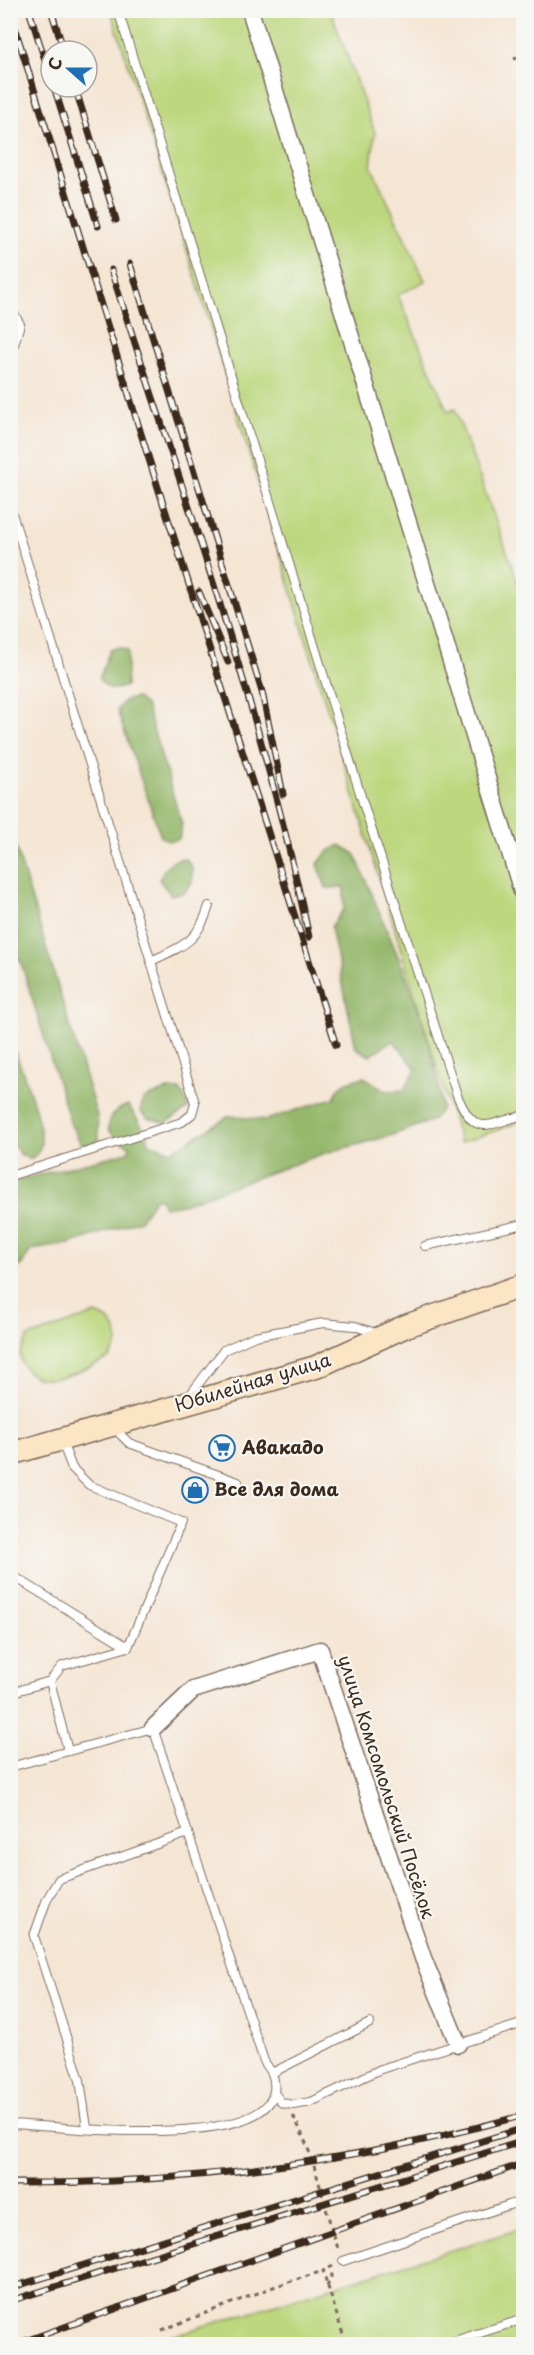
<svg xmlns="http://www.w3.org/2000/svg" width="534" height="2355" font-family="'Playpen Sans',sans-serif">
	<rect width="100%" height="100%" fill="#f6f6f2"/>
	<filter id="ink" filterUnits="userSpaceOnUse"><feTurbulence type="fractalNoise" baseFrequency=".0167" numOctaves="2"/><feDisplacementMap in="SourceGraphic" scale="12" xChannelSelector="R" yChannelSelector="G"/><feConvolveMatrix kernelMatrix="1 2 1 2 8 2 1 2 1" color-interpolation-filters="sRGB"/></filter>
	<filter id="wash" filterUnits="userSpaceOnUse"><feTurbulence type="fractalNoise" baseFrequency=".008" numOctaves="4" result="noise"/><feDisplacementMap in="SourceGraphic" scale="24" xChannelSelector="R" yChannelSelector="G"/><feGaussianBlur stdDeviation="1.35" result="paint"/><feColorMatrix in="noise" values="0 0 0 0 0 0 0 0 0 0 0 0 0 0 0 0 0 1.4 0 .05"/><feComposite in="paint" operator="in"/></filter>
	<g filter="url(#wash)">
		<rect width="100%" height="100%" fill="#f5e5d3"/>
		<g fill="#bcd77d" stroke="#7c804e" stroke-width="1.5">
			<path d="M 111,11 L 331,11 L 375,133 L 371,166 L 425,281 L 398,295 L 448,412 L 455,409 L 523,596 L 523,1121 L 460,1143 L 196,279 Z"/>
			<path d="M 95,1314 C 117,1320 124,1339 110,1357 C 85,1371 25,1399 20,1354 L 28,1337 Z"/>
			<path d="M 523,2228 L 523,2344 L 146,2344 Z"/>
		</g>
		<g fill="#95b86c" stroke="#687145" stroke-width="1.5">
			<path d="M 119,647 L 128,651 L 126,686 C 113,691 108,690 99,679 L 110,650 Z"/>
			<path d="M 137,698 L 146,706 L 182,824 L 179,839 L 169,841 L 161,837 L 117,710 L 125,700 Z"/>
			<path d="M 11,831 L 97,1116 L 99,1139 L 92,1145 L 81,1144 L 71,1125 L 20,959 L 11,962 Z"/>
			<path d="M 340,845 L 355,854 C 388,936 432,1020 442,1108 L 433,1120 L 390,1136 L 325,1153 L 183,1204 L 164,1207 L 160,1198 L 155,1198 L 140,1220 L 69,1244 L 31,1250 L 21,1266 L 11,1270 L 10,1182 L 128,1152 L 130,1146 L 117,1139 L 108,1129 C 110,1115 115,1110 128,1105 L 147,1134 L 148,1143 L 172,1151 L 229,1116 L 266,1120 L 334,1098 C 340,1082 349,1081 364,1077 L 386,1091 L 404,1090 L 416,1069 L 393,1040 L 370,1056 L 356,1048 L 331,927 L 344,909 L 344,887 L 326,888 L 318,864 L 327,852 Z"/>
			<path d="M 185,858 L 192,867 L 192,882 L 184,893 L 171,895 L 159,880 C 165,866 170,860 185,858 Z"/>
			<path d="M 10,1038 C 19,1063 43,1120 41,1144 C 40,1152 36,1155 30,1159 L 21,1155 L 11,1142 Z"/>
			<path d="M 167,1090 L 180,1090 L 189,1108 L 166,1123 L 147,1118 L 140,1111 L 144,1099 Z"/>
		</g>
	</g>
	<g filter="url(#ink)">
		<g fill="none" stroke-linecap="round" stroke-linejoin="round">
			<g stroke="#7c6b5d" stroke-width="10">
				<g id="lane">
					<path d="M 118,10 L 364,806 L 457,1095 C 475,1138 485,1125 524,1115"/>
					<path d="M 10,307 L 20,324 L 10,359"/>
					<path d="M 10,507 L 195,1103 L 192,1114 L 182,1122 L 10,1176"/>
					<path d="M 151,961 C 183,946 198,942 209,906"/>
					<path d="M 425,1246 L 524,1224"/>
					<path d="M 187,1399 L 224,1350 L 255,1336 L 323,1323 L 355,1326 L 378,1334"/>
					<path d="M 113,1427 L 129,1443 L 238,1482"/>
					<path d="M 62,1442 L 72,1468 L 89,1485 L 181,1523 L 128,1647"/>
					<path d="M 10,1574 L 128,1647"/>
					<path d="M 10,1693 L 50,1681"/>
					<path d="M 68,1751 L 50,1681 L 62,1666 L 128,1647"/>
					<path d="M 10,1767 L 153,1728 L 264,2061 L 272,2073 L 370,2023"/>
					<path d="M 275,2094 L 282,2103 L 294,2105 L 311,2102 L 381,2069 L 524,2023"/>
					<path d="M 10,2124 C 52,2125 302,2158 272,2073"/>
					<path d="M 87,2128 L 80,2080 L 34,1936 L 47,1899 L 59,1879 L 188,1833"/>
					<path d="M 343,2261 L 524,2200"/>
					<path d="M 445,2344 L 524,2319"/>
				</g>
			</g>
			<g stroke="#7c6b5d" stroke-width="19">
				<g id="street">
					<path d="M 250,10 L 524,898"/>
					<path d="M 153,1728 L 193,1690 L 320,1650 L 423,1958 L 458,2044"/>
				</g>
			</g>
			<g stroke="#7c6b5d" stroke-width="25">
				<path id="secondary" d="M 10,1454 L 316,1367 L 406,1326 L 524,1285"/>
			</g>
			<g stroke="#7c6b5d" stroke-width="3" stroke-dasharray="4.5 4.5" stroke-linecap="butt">
				<path d="M 514,59 L 524,55"/>
				<path d="M 293,2116 C 317,2158 323,2207 339,2251"/>
				<path d="M 333,2266 L 323,2271 L 346,2344"/>
				<path d="M 327,2286 L 334,2270"/>
				<path d="M 162,2330 L 276,2286 L 323,2271"/>
			</g>
			<use href="#lane" stroke="#fff" stroke-width="8"/>
			<use href="#street" stroke="#fff" stroke-width="16"/>
			<use href="#secondary" stroke="#fce5c4" stroke-width="22"/>
			<g stroke="#3b2a1e" stroke-width="7">
				<g id="rail">
					<path d="M 29,10 L 51,79"/>
					<path d="M 51,10 L 64,51"/>
					<path d="M 10,12 L 147,453 L 336,1045"/>
					<path d="M 54,87 L 98,226"/>
					<path d="M 75,87 L 116,220"/>
					<path d="M 130,264 L 262,692 L 283,794"/>
					<path d="M 111,270 C 182,489 262,711 309,937"/>
					<path d="M 199,592 L 228,662"/>
					<path d="M 10,2183 C 184,2184 357,2162 524,2115"/>
					<path d="M 10,2288 L 524,2128"/>
					<path d="M 10,2301 L 524,2141"/>
					<path d="M 17,2344 L 524,2163"/>
				</g>
			</g>
			<use href="#rail" stroke="#f6f6f2" stroke-width="4.5" stroke-dasharray="14" stroke-linecap="butt"/>
		</g>
	</g>
	<defs>
		<g id="supermarket-ring" transform="scale(1.35)"><circle r="9.5" fill="#f6f6f2" stroke="#1f6fb2" stroke-width="1.5"/><path d="M-6-5.5h2.5l.6 2H6L4.5 2H-2.5L-4.4-4H-6ZM-1.5 3.2a1.3 1.3 0 1 0 .1 0ZM3 3.2a1.3 1.3 0 1 0 .1 0Z" fill="#1f6fb2"/></g>
		<g id="shop-ring" transform="scale(1.35)"><circle r="9.5" fill="#f6f6f2" stroke="#1f6fb2" stroke-width="1.5"/><path d="M-5-2.5h2.3a2.7 3.5 0 0 1 5.4 0H5L5.5 6h-11ZM-1.5-2.5h3a1.5 2.3 0 0 0-3 0Z" fill="#1f6fb2"/></g>
	</defs>
	<g fill-rule="evenodd">
		<use href="#supermarket-ring" x="222" y="1448"/>
		<use href="#shop-ring" x="195" y="1490"/>
	</g>
	<g text-anchor="middle" stroke-width="4.5" stroke-linejoin="round" paint-order="stroke">
		<g font-size="18" fill="#3b2a1e" stroke="#f6f6f2">
			<text transform="translate(253 1383) rotate(-17)" y="6">Юбилейная улица</text>
			<text transform="translate(386 1787) rotate(72)" y="6">улица Комсомольский Посёлок</text>
		</g>
		<g font-size="18" font-weight="bold" fill="#3b2a1e" stroke="#f6f6f2" text-anchor="start">
			<text x="242" y="1454">Авакадо</text>
			<text x="214" y="1496">Все для дома</text>
		</g>
	</g>
	<rect width="534" height="2355" fill="none" stroke="#f6f6f2" stroke-width="36"/>
	<g transform="translate(69 69) rotate(291)"><circle r="28" fill="#f6f6f2" stroke="#aba49d" stroke-width="1.5"/>
	<path d="M0-4.5L10 22L0 15L-10 22Z" fill="#1f6fb2"/>
	<text y="-9" font-size="16" font-weight="bold" text-anchor="middle" fill="#3b2a1e">С</text>
	</g>
</svg>
